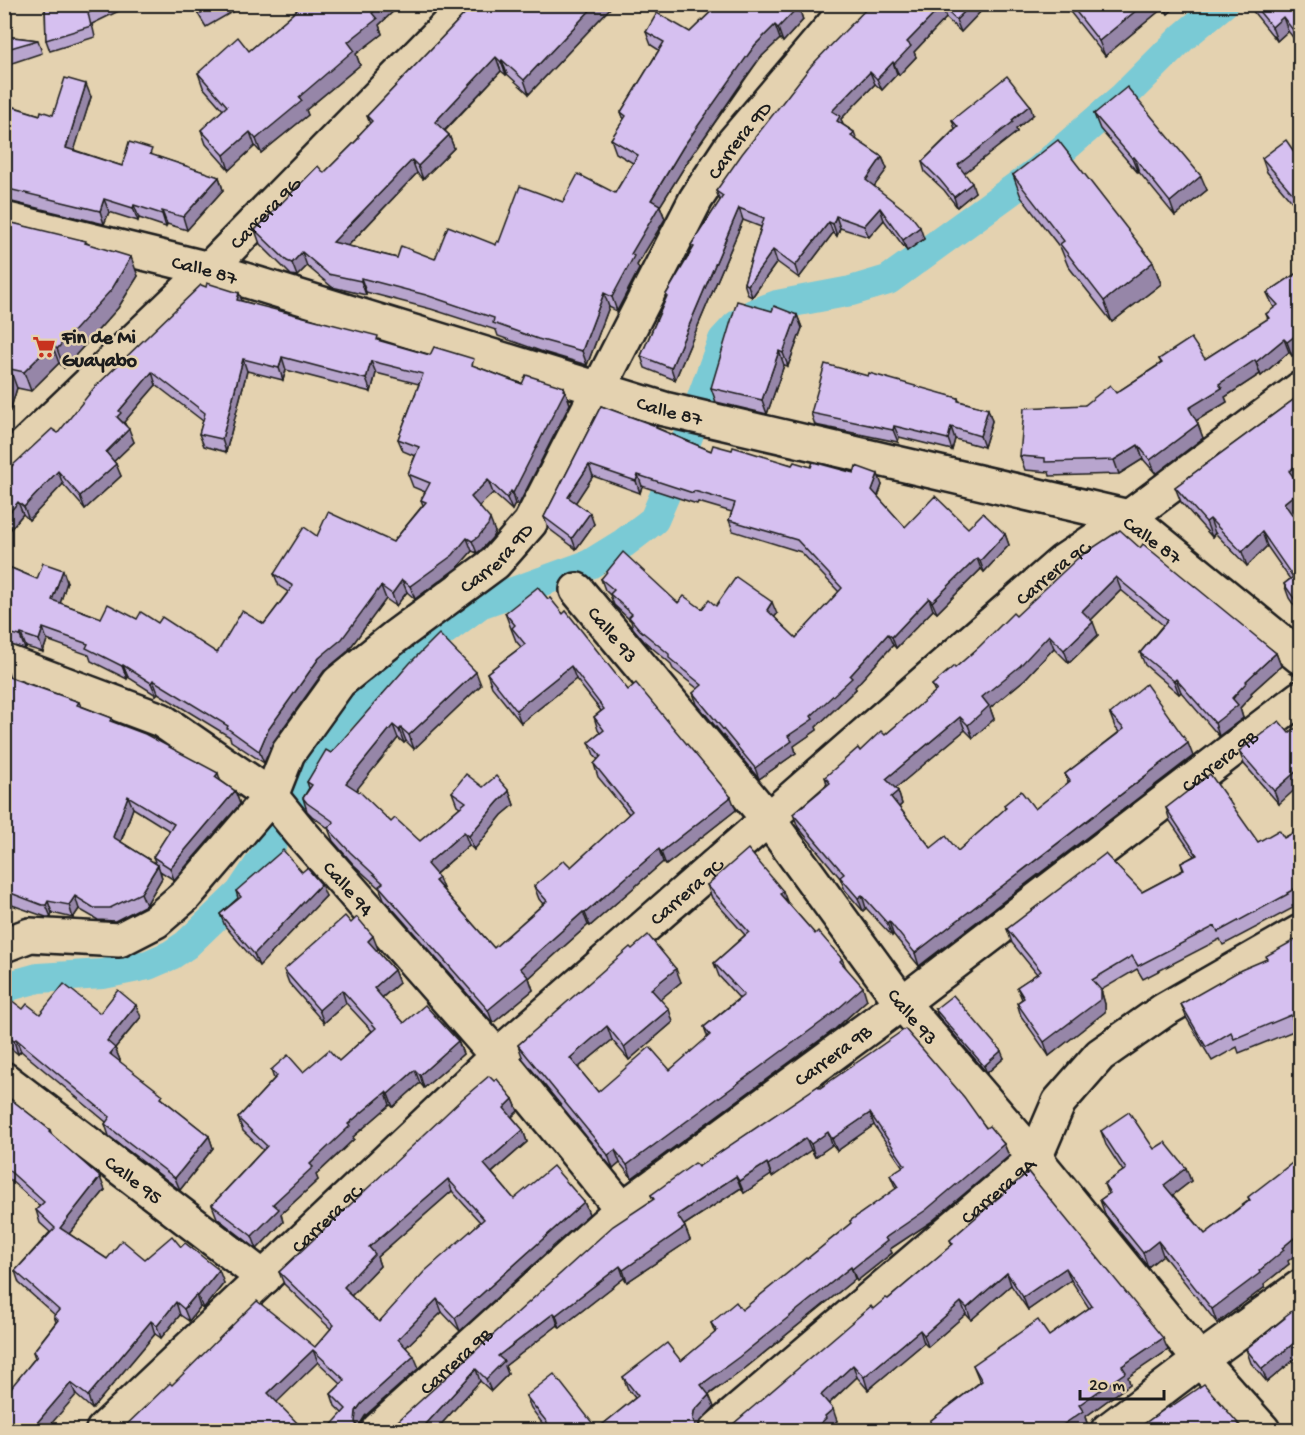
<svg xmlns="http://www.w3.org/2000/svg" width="1305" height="1435" font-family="'Gochi Hand',sans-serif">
	<rect width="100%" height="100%" fill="#e4d2b0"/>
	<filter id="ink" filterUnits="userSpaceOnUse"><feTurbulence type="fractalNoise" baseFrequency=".0167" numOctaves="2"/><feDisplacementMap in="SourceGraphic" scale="12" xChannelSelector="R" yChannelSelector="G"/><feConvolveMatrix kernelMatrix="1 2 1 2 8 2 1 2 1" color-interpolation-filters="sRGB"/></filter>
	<g filter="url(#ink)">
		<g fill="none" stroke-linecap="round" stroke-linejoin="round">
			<path stroke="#7acad5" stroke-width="30" d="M 4,990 L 9,986 L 38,978 L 103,974 L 148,965 L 171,955 L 186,945 L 240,893 L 270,848 L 319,748 L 339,719 L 391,670 L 480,604 L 590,564 L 624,543 L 654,520 L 676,469 L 723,340 L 736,326 L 753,314 L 777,305 L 851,291 L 888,280 L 1038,171 L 1123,97 L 1183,37 L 1223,4"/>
			<g stroke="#1c1c1c" stroke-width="38">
				<g id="minor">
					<path id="s1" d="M 4,219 L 209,269 L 664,409 L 1129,517 L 1300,657"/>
					<path id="s2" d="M 4,465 L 209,269 L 468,4"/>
					<path id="s3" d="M 577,590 L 768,819 L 902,1003 L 1035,1158 L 1200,1360 L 1263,1430"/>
					<path id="s4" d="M 4,661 L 161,720 L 271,796 L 301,833 L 497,1056 L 622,1209"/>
					<path id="s5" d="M 4,945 L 30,935 L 119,940 L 156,921 L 186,895 L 271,796 L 288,753 L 339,682 L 395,637 L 495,563 L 530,523 L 696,199 L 733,143 L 851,4"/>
					<path id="s6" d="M 4,1079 L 264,1278"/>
					<path id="s7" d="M 103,1430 L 497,1056 L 1062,562 L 1129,517 L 1300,389"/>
					<path id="s8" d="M 378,1430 L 622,1209 L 902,1003 L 1300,698"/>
					<path id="s9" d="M 716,1430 L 1035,1158 L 1059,1102 L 1100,1055 L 1164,1010 L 1300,932"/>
					<path d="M 1108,1430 L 1200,1360 L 1300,1287"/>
				</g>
			</g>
			<use href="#minor" stroke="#e4d2b0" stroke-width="33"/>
		</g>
		<g fill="#b8a5ce" stroke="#1c1c1c" stroke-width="1.5" fill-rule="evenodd">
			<path d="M 45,4 L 133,4 L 92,24 L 95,37 L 50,51 L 46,40 Z"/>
			<path d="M 192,4 L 246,4 L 206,27 Z"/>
			<path d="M 304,4 L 401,4 L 379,25 L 382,34 L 356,54 L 360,65 L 306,110 L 308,115 L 261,153 L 255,146 L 229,170 L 206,144 L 201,130 L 223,110 L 203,87 L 198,73 L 249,51 Z"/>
			<path d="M 474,4 L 614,4 L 529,94 L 507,74 L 506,75 L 501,71 L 445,131 L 449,135 L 454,148 L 423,179 L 417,173 L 348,246 L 397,258 L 435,259 L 496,245 L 563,202 L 615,193 L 633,163 L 616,153 L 611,139 L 624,120 L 621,112 L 659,50 L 651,45 L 646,32 L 690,32 L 719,4 L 802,4 L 799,8 L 803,20 L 783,42 L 780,39 L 760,58 L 688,161 L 660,206 L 665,219 L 637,265 L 639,269 L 617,311 L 609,307 L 587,365 L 543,352 L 498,336 L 496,330 L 431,309 L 366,292 L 366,295 L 332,287 L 307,266 L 297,276 L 291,275 L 260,244 L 255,230 L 324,173 L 358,139 L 358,136 L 370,124 L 367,116 Z"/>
			<path d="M 631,4 L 645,4 L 639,11 Z"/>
			<path d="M 871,4 L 984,8 L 961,32 L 946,18 L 914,52 L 916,57 L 899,75 L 897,74 L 882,90 L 875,84 L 841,119 L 843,125 L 854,132 L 857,140 L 882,157 L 887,169 L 874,186 L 924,239 L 907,251 L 884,220 L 869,237 L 840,228 L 837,236 L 833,233 L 799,278 L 777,262 L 752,297 L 748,295 L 744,283 L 761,227 L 743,220 L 675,380 L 645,368 L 641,356 L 666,298 L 665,296 L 692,249 L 691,245 L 720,201 L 716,191 Z"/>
			<path d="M 1066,4 L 1179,4 L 1168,14 L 1163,8 L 1105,56 L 1067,8 Z"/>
			<path d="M 1247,4 L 1300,4 L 1300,46 L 1288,31 L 1277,41 Z"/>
			<path d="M 4,36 L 38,40 L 42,53 L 6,65 L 9,73 L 5,104 L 40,115 L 53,115 L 91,97 L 74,150 L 122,166 L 155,156 L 219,177 L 223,190 L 187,230 L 167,224 L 166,227 L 139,218 L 138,221 L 109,212 L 104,224 L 8,201 L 4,201 Z"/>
			<path d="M 1094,114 L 1207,190 L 1175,216 L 1139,172 L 1138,173 L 1100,129 Z"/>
			<path d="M 1033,115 L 1016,129 L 1017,132 L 964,173 L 975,192 L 957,207 L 944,190 L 925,172 L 922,162 L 955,129 L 952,120 Z"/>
			<path d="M 1300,153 L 1300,211 L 1267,172 L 1262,158 L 1297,156 Z"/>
			<path d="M 1013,175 L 1153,262 L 1161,284 L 1112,322 L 1068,266 L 1061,249 L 1021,197 Z"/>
			<path d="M 4,221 L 87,243 L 138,276 L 118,308 L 64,368 L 59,363 L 31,391 L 17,388 L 10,411 L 4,416 Z"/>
			<path d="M 1300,271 L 1300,349 L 1292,356 L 1289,352 L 1261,376 L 1260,374 L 1225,397 L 1227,402 L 1196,421 L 1203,438 L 1156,474 L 1143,459 L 1119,474 L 1050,476 L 1049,472 L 1025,470 L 1020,456 L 1085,405 L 1116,393 L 1161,363 L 1159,359 L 1205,359 L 1268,319 L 1266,314 L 1274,308 L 1267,293 Z"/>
			<path d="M 239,293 L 242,301 L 379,341 L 477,367 L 522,384 L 564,387 L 570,404 L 518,506 L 515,504 L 512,510 L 493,493 L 479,506 L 495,532 L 492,538 L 482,549 L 477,553 L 472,551 L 458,567 L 415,599 L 407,592 L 396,606 L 386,599 L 347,652 L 324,671 L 273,742 L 264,763 L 231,741 L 230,737 L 158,693 L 156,695 L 128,677 L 127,679 L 91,661 L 89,655 L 47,640 L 43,652 L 26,647 L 25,649 L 4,643 L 4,565 L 37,579 L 67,582 L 60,603 L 101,618 L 137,619 L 158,623 L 217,653 L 264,624 L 288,592 L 279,586 L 274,574 L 317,536 L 393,542 L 423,505 L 421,500 L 425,492 L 413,487 L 408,474 L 415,456 L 403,451 L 398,439 L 419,384 L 376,373 L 371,392 L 286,370 L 283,380 L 247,371 L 226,452 L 204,446 L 199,434 L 203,421 L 156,385 L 124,422 L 134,442 L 114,461 L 121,476 L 85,509 L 63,484 L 29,520 L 23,514 L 4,537 L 12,466 L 58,433 Z"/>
			<path d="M 772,311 L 797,315 L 802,328 L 788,366 L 784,365 L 767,414 L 716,402 L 711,388 Z"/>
			<path d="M 868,376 L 958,398 L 959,401 L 988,409 L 992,421 L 984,447 L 955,439 L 952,450 L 899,437 L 898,442 L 815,425 L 811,413 Z"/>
			<path d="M 1300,395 L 1300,481 L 1298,483 L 1300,486 L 1300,508 L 1292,514 L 1300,526 L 1300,614 L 1289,598 L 1284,584 L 1290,579 L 1267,546 L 1247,566 L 1215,533 L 1212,537 L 1181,502 L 1175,487 Z"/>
			<path d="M 601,406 L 656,426 L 657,428 L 711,451 L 732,450 L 792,465 L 811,467 L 882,485 L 878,497 L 905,527 L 968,528 L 1005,534 L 1009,545 L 984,572 L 981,569 L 937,613 L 933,610 L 896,648 L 893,645 L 855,687 L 856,689 L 816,727 L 817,730 L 794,746 L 796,753 L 759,779 L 697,704 L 693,693 L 698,689 L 673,669 L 670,663 L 644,641 L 633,628 L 631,621 L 614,605 L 610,595 L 605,590 L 601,579 L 702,609 L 716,606 L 777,614 L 774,617 L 796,638 L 839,592 L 801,552 L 733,531 L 729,520 L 732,512 L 698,502 L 697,504 L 642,486 L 640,493 L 593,476 L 575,503 L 594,524 L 576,549 L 548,528 L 544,517 Z"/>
			<path d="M 1140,548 L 1276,653 L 1281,666 L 1251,693 L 1252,695 L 1240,708 L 1243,718 L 1219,736 L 1181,692 L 1179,694 L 1145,665 L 1140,653 L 1163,625 L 1121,590 L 1091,620 L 1098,635 L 1069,663 L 1054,648 L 1025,679 L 990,708 L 994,719 L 973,738 L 965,730 L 895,788 L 898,791 L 902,804 L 899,807 L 931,848 L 958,851 L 1005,809 L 1004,805 L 1035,809 L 1068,783 L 1065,774 L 1119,732 L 1115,727 L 1110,714 L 1193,756 L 919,966 L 893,934 L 892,936 L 866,908 L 863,911 L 845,890 L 840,878 L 798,827 L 793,814 L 827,784 L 825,777 L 885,735 L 935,692 L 932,685 L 955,668 L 1016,616 Z"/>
			<path d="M 548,599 L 563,614 L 628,690 L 736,810 L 666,865 L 663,862 L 590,926 L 588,925 L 529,978 L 533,990 L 493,1023 L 384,899 L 380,889 L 354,865 L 333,841 L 328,828 L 312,816 L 307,811 L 303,798 L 309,788 L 307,782 L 331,753 L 481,685 L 414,749 L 406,741 L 404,743 L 398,738 L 356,790 L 391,822 L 420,841 L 460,807 L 457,805 L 452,792 L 483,787 L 509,791 L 514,805 L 502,815 L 474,850 L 469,845 L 436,874 L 444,891 L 494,948 L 543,904 L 539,899 L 534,886 L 571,867 L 629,814 L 598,777 L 594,764 L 598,760 L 594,755 L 589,742 L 600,733 L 598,730 L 594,717 L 601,711 L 576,679 L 521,723 L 492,687 L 487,673 L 521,647 L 516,641 L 505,613 Z"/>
			<path d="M 4,670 L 8,672 L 10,677 L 79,702 L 81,706 L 112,718 L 113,722 L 221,781 L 235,791 L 240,804 L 174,880 L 160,871 L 162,878 L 146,905 L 115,921 L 98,920 L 79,909 L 73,918 L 52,913 L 51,917 L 46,917 L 12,905 L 7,918 L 4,917 ZM 133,808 L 170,831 L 153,857 L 156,864 L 121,842 Z"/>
			<path d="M 1289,733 L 1279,804 L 1244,764 L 1239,751 Z"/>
			<path d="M 1166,808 L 1258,842 L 1284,838 L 1300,829 L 1300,902 L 1292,906 L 1293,908 L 1223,945 L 1220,939 L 1143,979 L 1137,969 L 1101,990 L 1105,1004 L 1105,1012 L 1049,1056 L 1021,1016 L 1017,1003 L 1022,999 L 1017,987 L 1037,974 L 1012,943 L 1007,929 L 1142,892 L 1183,870 L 1181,863 L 1194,856 L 1170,821 Z"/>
			<path d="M 302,872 L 326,896 L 259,966 L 225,926 L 220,914 L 238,898 L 236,891 Z"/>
			<path d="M 707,885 L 788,903 L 815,934 L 842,959 L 846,968 L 867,1000 L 835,1029 L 632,1178 L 620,1163 L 613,1169 L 523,1059 L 518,1045 L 632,949 L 681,982 L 660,999 L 673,1022 L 629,1060 L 612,1040 L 578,1068 L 598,1092 L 670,1070 L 708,1038 L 704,1027 L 739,998 L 719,976 L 714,963 L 745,935 L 712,898 Z"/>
			<path d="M 351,923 L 378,949 L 376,950 L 394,970 L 399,983 L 382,998 L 404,1023 L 458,1041 L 463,1054 L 424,1088 L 420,1083 L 393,1107 L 390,1105 L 353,1137 L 354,1139 L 316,1175 L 318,1180 L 281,1214 L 283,1222 L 257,1249 L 217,1218 L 212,1205 L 263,1150 L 243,1131 L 238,1118 L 274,1079 L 271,1070 L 303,1072 L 339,1061 L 372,1031 L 346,1003 L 324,1023 L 289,983 L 284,970 Z"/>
			<path d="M 1300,938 L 1300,1038 L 1296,1030 L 1239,1053 L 1237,1047 L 1212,1061 L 1187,1019 L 1181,1004 L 1267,959 Z"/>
			<path d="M 4,1008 L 23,1009 L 40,1014 L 100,1013 L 141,1017 L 115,1048 L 120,1060 L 119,1061 L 165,1101 L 209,1136 L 213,1148 L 180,1190 L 109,1136 L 105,1124 L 106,1122 L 21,1051 L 18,1054 L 4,1043 Z"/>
			<path d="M 935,1009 L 1004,1058 L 987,1073 L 938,1016 Z"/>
			<path d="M 494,1081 L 513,1099 L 518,1111 L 512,1117 L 523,1130 L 527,1142 L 492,1173 L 514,1199 L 584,1202 L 589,1214 L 460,1331 L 442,1312 L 406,1347 L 419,1368 L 365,1416 L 360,1424 L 342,1413 L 335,1406 L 331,1394 L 341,1384 L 318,1362 L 172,1385 L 315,1347 L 331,1329 L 284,1284 L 279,1272 ZM 452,1191 L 480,1222 L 379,1322 L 351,1296 L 380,1266 L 377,1257 Z"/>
			<path d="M 820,1088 L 986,1128 L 1004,1144 L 1009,1156 L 931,1222 L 890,1249 L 892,1253 L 857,1281 L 855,1279 L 743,1370 L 709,1395 L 714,1407 L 699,1423 L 699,1431 L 548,1431 L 531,1408 L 526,1396 L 597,1429 L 635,1398 L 628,1389 L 623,1377 L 681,1361 L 715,1333 L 711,1323 L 742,1310 L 807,1259 L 851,1223 L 850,1221 L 896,1189 L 890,1175 L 903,1167 L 874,1125 L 837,1151 L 832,1145 L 815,1157 L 811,1150 L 772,1177 L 771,1175 L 744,1193 L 741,1188 L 684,1225 L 690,1240 L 627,1282 L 624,1278 L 560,1328 L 558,1325 L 505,1366 L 508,1374 L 491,1391 L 480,1381 L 435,1431 L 387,1431 L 653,1200 L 651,1195 L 698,1167 Z"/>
			<path d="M 4,1094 L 50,1130 L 52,1135 L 105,1190 L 69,1234 L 107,1259 L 145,1259 L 181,1247 L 224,1283 L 203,1309 L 200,1307 L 189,1321 L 180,1315 L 161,1338 L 155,1334 L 92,1409 L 76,1395 L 5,1396 L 35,1358 L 33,1352 L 56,1322 L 54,1316 L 55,1315 L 19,1283 L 15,1271 L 50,1232 L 40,1223 L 36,1210 L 40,1206 L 4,1175 Z"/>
			<path d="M 1101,1131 L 1154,1149 L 1186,1168 L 1191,1181 L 1173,1195 L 1205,1234 L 1249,1200 L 1248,1197 L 1289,1264 L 1264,1284 L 1265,1287 L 1217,1323 L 1163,1255 L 1148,1267 L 1105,1214 L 1100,1200 L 1108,1194 L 1104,1184 L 1123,1171 L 1106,1145 Z"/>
			<path d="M 1028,1172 L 1168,1350 L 1128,1377 L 1130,1384 L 1085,1417 L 1087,1423 L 1076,1431 L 933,1431 L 930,1421 L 980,1382 L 973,1365 L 1049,1336 L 1089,1308 L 1071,1280 L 1028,1310 L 1011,1285 L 971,1320 L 966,1314 L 928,1347 L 924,1343 L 868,1390 L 857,1377 L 829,1404 L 837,1421 L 830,1427 L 831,1431 L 725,1431 L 873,1309 L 888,1299 L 952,1245 L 950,1240 Z"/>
			<path d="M 1300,1305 L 1300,1355 L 1267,1382 L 1251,1363 L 1246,1349 Z"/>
		</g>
		<g fill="#9686a8" stroke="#1c1c1c" stroke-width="1.5">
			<path d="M 381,4 L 401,4 L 379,25 L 382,34 L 356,54 L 360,65 L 306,110 L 308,115 L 261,153 L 256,139 L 299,97 L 348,42 L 372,13 Z"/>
			<path d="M 596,4 L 614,4 L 529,94 L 524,80 Z"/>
			<path d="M 636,4 L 645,4 L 639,11 Z"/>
			<path d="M 792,4 L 802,4 L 799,8 L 803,20 L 783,42 L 778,28 Z"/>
			<path d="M 972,4 L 983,4 L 984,8 L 961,32 L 956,20 Z"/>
			<path d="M 1144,4 L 1162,4 L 1163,8 L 1105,56 L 1099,41 Z"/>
			<path d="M 1165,4 L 1179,4 L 1168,14 Z"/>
			<path d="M 942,6 L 946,18 L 914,52 L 916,57 L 899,75 L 894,64 L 907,42 Z"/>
			<path d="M 1283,17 L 1288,31 L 1277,41 L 1272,27 Z"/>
			<path d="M 775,25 L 780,39 L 760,58 L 743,81 L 688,161 L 660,206 L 665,219 L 637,265 L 639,269 L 617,311 L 612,297 L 631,254 L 651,200 L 683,147 L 738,68 L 755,45 Z"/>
			<path d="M 496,57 L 501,71 L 440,135 L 435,122 Z"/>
			<path d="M 4,60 L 9,73 L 4,107 Z"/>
			<path d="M 502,60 L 507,74 L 506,75 L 501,62 Z"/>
			<path d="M 893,62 L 897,74 L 882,90 L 877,79 Z"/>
			<path d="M 870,72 L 875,84 L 841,119 L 844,128 L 841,132 L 832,111 Z"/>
			<path d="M 86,84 L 91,97 L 71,161 L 66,148 Z"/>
			<path d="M 1030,105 L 1033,115 L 1016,129 L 1017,132 L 962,175 L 958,165 Z"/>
			<path d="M 250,132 L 255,146 L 229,170 L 224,155 Z"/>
			<path d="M 449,135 L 454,148 L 423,179 L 418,166 Z"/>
			<path d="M 882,157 L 887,169 L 870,192 L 866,180 Z"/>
			<path d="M 1134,157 L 1139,172 L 1138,173 L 1132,158 Z"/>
			<path d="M 412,160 L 417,173 L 338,256 L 333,242 Z"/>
			<path d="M 1201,176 L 1207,190 L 1175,216 L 1170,202 Z"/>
			<path d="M 219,177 L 223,190 L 187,230 L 183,217 Z"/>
			<path d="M 972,183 L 975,192 L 957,207 L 954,197 Z"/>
			<path d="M 104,199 L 109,212 L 104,224 L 100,211 Z"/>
			<path d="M 134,205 L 139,218 L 138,221 L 133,208 Z"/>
			<path d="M 739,208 L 743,220 L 675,380 L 671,368 Z"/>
			<path d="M 880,208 L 884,220 L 869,237 L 864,226 Z"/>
			<path d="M 162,211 L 167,224 L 166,227 L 162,214 Z"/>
			<path d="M 836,216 L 840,228 L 837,236 L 833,224 Z"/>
			<path d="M 829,222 L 833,233 L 799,278 L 795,266 Z"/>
			<path d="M 920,227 L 924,239 L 907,251 L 903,240 Z"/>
			<path d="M 773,250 L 777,262 L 752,297 L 748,285 Z"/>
			<path d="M 302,252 L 307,266 L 297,276 L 292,263 Z"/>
			<path d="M 131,257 L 138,276 L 118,308 L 64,368 L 57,349 Z"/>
			<path d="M 1153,262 L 1161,284 L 1112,322 L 1104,301 Z"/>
			<path d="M 361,278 L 366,292 L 366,295 L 361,281 Z"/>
			<path d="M 239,293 L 244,306 L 237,300 Z"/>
			<path d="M 604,293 L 609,307 L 587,365 L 582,351 Z"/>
			<path d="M 797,315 L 802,328 L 788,366 L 783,353 Z"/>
			<path d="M 1300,332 L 1300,349 L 1292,356 L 1287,342 Z"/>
			<path d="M 1284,339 L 1289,352 L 1261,376 L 1256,362 Z"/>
			<path d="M 52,344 L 59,363 L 31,391 L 24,372 Z"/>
			<path d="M 779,351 L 784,365 L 767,414 L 762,400 Z"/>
			<path d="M 282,357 L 286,370 L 283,380 L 279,368 Z"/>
			<path d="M 243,359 L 247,371 L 226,452 L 222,439 Z"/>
			<path d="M 1255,360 L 1260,374 L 1225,397 L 1227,402 L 1194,422 L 1189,408 L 1219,384 Z"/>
			<path d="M 371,361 L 376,373 L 371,392 L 366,379 Z"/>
			<path d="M 10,369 L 17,388 L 10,411 L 4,416 L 4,388 Z"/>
			<path d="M 152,372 L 156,385 L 124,422 L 126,426 L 117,417 L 119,411 Z"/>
			<path d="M 564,387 L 570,404 L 518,506 L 513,493 Z"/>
			<path d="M 988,409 L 992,421 L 984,447 L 980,436 Z"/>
			<path d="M 1198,424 L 1203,438 L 1156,474 L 1150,460 Z"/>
			<path d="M 894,426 L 899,437 L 898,442 L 893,430 Z"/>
			<path d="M 951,427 L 955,439 L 952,450 L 948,439 Z"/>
			<path d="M 129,429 L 134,442 L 110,465 L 106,452 Z"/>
			<path d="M 1138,445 L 1143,459 L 1119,474 L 1114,460 Z"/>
			<path d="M 1300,463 L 1300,481 L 1294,485 L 1289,471 Z"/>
			<path d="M 116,464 L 121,476 L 85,509 L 80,496 Z"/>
			<path d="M 589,465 L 593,476 L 572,508 L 568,497 Z"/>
			<path d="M 58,471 L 63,484 L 29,520 L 24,507 Z"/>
			<path d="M 878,474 L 882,485 L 876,501 L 872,490 Z"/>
			<path d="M 638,475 L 642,486 L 640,493 L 636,481 Z"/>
			<path d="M 488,480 L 493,493 L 476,509 L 471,497 Z"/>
			<path d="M 1300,490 L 1300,508 L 1289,517 L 1284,503 Z"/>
			<path d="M 511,491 L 515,504 L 512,510 L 507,498 Z"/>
			<path d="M 18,502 L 23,514 L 4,537 L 4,519 Z"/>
			<path d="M 590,513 L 594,524 L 576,549 L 572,538 Z"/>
			<path d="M 490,519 L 495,532 L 492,538 L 482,549 L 477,553 L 472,541 Z"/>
			<path d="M 1210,519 L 1215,533 L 1212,537 L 1206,522 Z"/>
			<path d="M 1262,532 L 1267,546 L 1247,566 L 1242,552 Z"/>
			<path d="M 1005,534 L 1009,545 L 984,572 L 980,561 Z"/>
			<path d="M 467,538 L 472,551 L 458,567 L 415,599 L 410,586 Z"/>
			<path d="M 977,558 L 981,569 L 937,613 L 932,602 Z"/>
			<path d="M 63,570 L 67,582 L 57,613 L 52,600 Z"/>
			<path d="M 1116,577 L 1121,590 L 1087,624 L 1082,611 Z"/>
			<path d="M 402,580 L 407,592 L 396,606 L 392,594 Z"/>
			<path d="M 381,586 L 386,599 L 347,652 L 324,671 L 273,742 L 264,763 L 259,751 L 268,730 L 319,658 Z"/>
			<path d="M 929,598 L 933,610 L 896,648 L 892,637 Z"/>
			<path d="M 772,602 L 777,614 L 771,621 L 767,610 Z"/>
			<path d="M 1093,622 L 1098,635 L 1069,663 L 1064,650 Z"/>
			<path d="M 43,628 L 47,640 L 43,652 L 39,640 Z"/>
			<path d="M 21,634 L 26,647 L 25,649 L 20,636 Z"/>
			<path d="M 888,634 L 893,645 L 855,687 L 856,689 L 816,727 L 817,730 L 794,746 L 796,753 L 759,779 L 755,768 L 788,736 L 811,716 L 850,676 Z"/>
			<path d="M 1049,635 L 1054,648 L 1025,679 L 990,708 L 994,719 L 973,738 L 968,725 L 982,697 Z"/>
			<path d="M 1276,653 L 1281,666 L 1251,693 L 1252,695 L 1240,708 L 1243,718 L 1219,736 L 1215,723 L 1246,681 Z"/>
			<path d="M 123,665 L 128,677 L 127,679 L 122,666 Z"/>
			<path d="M 571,666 L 576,679 L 521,723 L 516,710 Z"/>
			<path d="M 476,672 L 481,685 L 414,749 L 409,735 Z"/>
			<path d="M 1176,679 L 1181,692 L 1179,694 L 1174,681 Z"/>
			<path d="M 153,680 L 158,693 L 156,695 L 151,683 Z"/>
			<path d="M 960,717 L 965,730 L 891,792 L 886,779 Z"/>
			<path d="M 393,725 L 398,738 L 351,797 L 346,783 Z"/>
			<path d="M 401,728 L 406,741 L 404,743 L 399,730 Z"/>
			<path d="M 1188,743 L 1193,756 L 919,966 L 915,953 Z"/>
			<path d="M 1300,768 L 1300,785 L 1279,804 L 1274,791 Z"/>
			<path d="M 218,773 L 222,786 L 215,777 Z"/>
			<path d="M 235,791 L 240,804 L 174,880 L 170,868 Z"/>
			<path d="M 509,791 L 514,805 L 502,815 L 474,850 L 469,836 L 498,802 Z"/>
			<path d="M 898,791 L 902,804 L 896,810 L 891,797 Z"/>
			<path d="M 128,796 L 133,808 L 118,849 L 113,837 Z"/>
			<path d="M 731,797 L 736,810 L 666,865 L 661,852 Z"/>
			<path d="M 464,832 L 469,845 L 432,877 L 427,864 Z"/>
			<path d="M 659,849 L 663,862 L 590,926 L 585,913 Z"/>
			<path d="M 158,865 L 162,878 L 146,905 L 141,893 Z"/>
			<path d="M 439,878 L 444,891 L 435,881 Z"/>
			<path d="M 321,884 L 326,896 L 259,966 L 254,954 Z"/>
			<path d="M 783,891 L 788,904 L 780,894 Z"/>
			<path d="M 8,892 L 12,905 L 7,918 L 4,912 L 4,900 Z"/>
			<path d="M 862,895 L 866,908 L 863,911 L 858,898 Z"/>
			<path d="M 75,896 L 79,909 L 73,918 L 69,905 Z"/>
			<path d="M 48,901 L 52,913 L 51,917 L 46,905 Z"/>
			<path d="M 583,912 L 588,925 L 529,978 L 533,990 L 493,1023 L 488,1010 L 520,968 Z"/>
			<path d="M 889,921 L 893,934 L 892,936 L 887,923 Z"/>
			<path d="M 373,936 L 378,949 L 372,954 L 368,941 Z"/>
			<path d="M 676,969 L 681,982 L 656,1003 L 651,989 Z"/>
			<path d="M 394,970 L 399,983 L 378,1001 L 374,988 Z"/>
			<path d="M 863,987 L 867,1000 L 835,1029 L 632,1178 L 627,1165 Z"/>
			<path d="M 342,990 L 346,1003 L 324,1023 L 319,1010 Z"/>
			<path d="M 1101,990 L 1105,1004 L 1105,1012 L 1049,1056 L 1044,1042 Z"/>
			<path d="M 136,1005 L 141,1017 L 115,1048 L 120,1060 L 115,1066 L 107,1041 Z"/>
			<path d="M 669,1009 L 673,1022 L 629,1060 L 624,1047 Z"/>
			<path d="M 607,1026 L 612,1040 L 574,1071 L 570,1058 Z"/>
			<path d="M 16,1039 L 21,1051 L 18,1054 L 14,1041 Z"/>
			<path d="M 458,1041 L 463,1054 L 424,1088 L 420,1075 Z"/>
			<path d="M 1001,1051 L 1004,1058 L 987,1073 L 984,1066 Z"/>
			<path d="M 415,1070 L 420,1083 L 393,1107 L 388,1094 Z"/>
			<path d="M 386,1092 L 390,1105 L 353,1137 L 354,1139 L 316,1175 L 318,1180 L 281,1214 L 283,1222 L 257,1249 L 252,1236 L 273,1204 L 310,1164 L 348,1124 Z"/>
			<path d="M 513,1099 L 518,1111 L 508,1120 L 504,1108 Z"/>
			<path d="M 870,1113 L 874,1125 L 837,1151 L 832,1139 Z"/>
			<path d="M 523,1130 L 527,1142 L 488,1176 L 484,1164 Z"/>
			<path d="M 828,1132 L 832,1145 L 815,1157 L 811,1144 Z"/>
			<path d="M 209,1136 L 213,1148 L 180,1190 L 175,1178 Z"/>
			<path d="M 806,1138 L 811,1150 L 772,1177 L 768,1165 Z"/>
			<path d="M 1004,1144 L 1009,1156 L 931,1222 L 890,1249 L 892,1253 L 857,1281 L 852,1269 L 885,1238 Z"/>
			<path d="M 615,1150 L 620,1163 L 613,1169 L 608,1155 Z"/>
			<path d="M 767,1163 L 771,1175 L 744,1193 L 739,1181 Z"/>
			<path d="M 1186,1168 L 1191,1181 L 1169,1198 L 1164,1185 Z"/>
			<path d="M 736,1176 L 741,1188 L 681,1227 L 677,1215 Z"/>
			<path d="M 100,1177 L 105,1190 L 64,1240 L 60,1228 Z"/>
			<path d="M 448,1179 L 452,1191 L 377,1257 L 380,1266 L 351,1296 L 344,1287 L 369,1247 Z"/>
			<path d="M 584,1202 L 589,1214 L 460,1331 L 455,1318 Z"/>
			<path d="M 685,1227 L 690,1240 L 627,1282 L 623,1270 Z"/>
			<path d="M 1300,1233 L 1300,1251 L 1288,1261 L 1289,1264 L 1264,1284 L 1265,1287 L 1217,1323 L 1212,1309 L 1259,1271 L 1282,1248 Z"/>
			<path d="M 1158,1241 L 1163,1255 L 1148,1267 L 1143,1253 Z"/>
			<path d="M 620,1266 L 624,1278 L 560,1328 L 556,1315 Z"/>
			<path d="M 851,1267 L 855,1279 L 743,1370 L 705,1397 L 701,1385 Z"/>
			<path d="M 1066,1268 L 1071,1280 L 1028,1310 L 1023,1297 Z"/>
			<path d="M 219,1270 L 224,1283 L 203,1309 L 198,1296 Z"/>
			<path d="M 1007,1273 L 1011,1285 L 971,1320 L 967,1308 Z"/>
			<path d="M 196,1295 L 200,1307 L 189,1321 L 184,1309 Z"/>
			<path d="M 437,1299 L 442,1312 L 402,1351 L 398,1339 Z"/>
			<path d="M 176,1302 L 180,1315 L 161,1338 L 157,1326 Z"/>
			<path d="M 961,1302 L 966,1314 L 928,1347 L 924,1335 Z"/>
			<path d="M 554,1313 L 558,1325 L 505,1366 L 508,1374 L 491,1391 L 486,1379 L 498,1356 Z"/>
			<path d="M 151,1321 L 155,1334 L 92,1409 L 88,1396 Z"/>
			<path d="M 920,1330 L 924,1343 L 868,1390 L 864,1377 Z"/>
			<path d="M 1163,1338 L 1168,1350 L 1128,1377 L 1130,1384 L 1085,1417 L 1087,1423 L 1076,1431 L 1054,1431 L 1079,1405 L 1122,1366 Z"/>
			<path d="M 1299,1339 L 1300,1343 L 1300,1355 L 1267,1382 L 1262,1369 Z"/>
			<path d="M 313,1350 L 318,1362 L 273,1406 L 268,1393 Z"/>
			<path d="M 414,1356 L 419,1368 L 365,1416 L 360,1424 L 360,1431 L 355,1422 L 356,1411 L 361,1404 Z"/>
			<path d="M 853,1365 L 857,1377 L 825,1407 L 821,1395 Z"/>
			<path d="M 476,1369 L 480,1381 L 435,1431 L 428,1431 L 426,1424 Z"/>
			<path d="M 71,1383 L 76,1395 L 45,1431 L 30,1431 Z"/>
			<path d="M 709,1395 L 714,1407 L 699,1423 L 698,1431 L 693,1420 L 694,1411 Z"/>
			<path d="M 833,1409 L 837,1421 L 830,1427 L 831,1431 L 824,1431 L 821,1423 L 825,1416 Z"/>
		</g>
		<g fill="#d6c0f0" stroke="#1c1c1c" stroke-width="1.5" fill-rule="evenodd">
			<path d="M 45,4 L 106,4 L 88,13 L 91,26 L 46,40 Z"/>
			<path d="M 196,4 L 216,4 L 201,13 Z"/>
			<path d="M 304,4 L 381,4 L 372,13 L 377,19 L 348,42 L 354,50 L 299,97 L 302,101 L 256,139 L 250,132 L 224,155 L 201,130 L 227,106 L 198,73 L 238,37 L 249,51 Z"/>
			<path d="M 474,4 L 596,4 L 524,80 L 502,60 L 501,62 L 496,57 L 435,122 L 449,135 L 418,166 L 412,160 L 333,242 L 397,258 L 401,246 L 435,259 L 448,226 L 496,245 L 497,241 L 499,242 L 520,186 L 563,202 L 578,174 L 615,193 L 638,155 L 611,139 L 626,116 L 621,112 L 664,42 L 646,32 L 657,13 L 690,32 L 719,4 L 796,4 L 798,7 L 778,28 L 775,25 L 755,45 L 683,147 L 651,200 L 660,205 L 631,254 L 634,256 L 612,297 L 604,293 L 582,351 L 538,339 L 493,323 L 494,318 L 426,295 L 361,278 L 361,281 L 328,274 L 302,252 L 292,263 L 287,261 L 255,230 L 318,166 L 324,173 L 359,138 L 358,136 L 372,121 L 367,116 Z"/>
			<path d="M 871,4 L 972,4 L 956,20 L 942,6 L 907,42 L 911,46 L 894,64 L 893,62 L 877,79 L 870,72 L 832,111 L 840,116 L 837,121 L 854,132 L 851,136 L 882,157 L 866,180 L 910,214 L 920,227 L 903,240 L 880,208 L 864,226 L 836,216 L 833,224 L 829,222 L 795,266 L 773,250 L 748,285 L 744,283 L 764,218 L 739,208 L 671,368 L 641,356 L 667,296 L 665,296 L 694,247 L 691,245 L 723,196 L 716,191 L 742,154 L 811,66 Z"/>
			<path d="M 1070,4 L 1144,4 L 1099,41 Z"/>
			<path d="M 1253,4 L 1300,4 L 1300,39 L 1283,17 L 1272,27 Z"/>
			<path d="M 4,36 L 38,40 L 4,50 Z"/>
			<path d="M 1007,76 L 1030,105 L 1012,120 L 1013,122 L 958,165 L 972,183 L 954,197 L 940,180 L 922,162 L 958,127 L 952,120 Z"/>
			<path d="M 65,78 L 86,84 L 66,148 L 122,166 L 129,142 L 152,149 L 150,154 L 219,177 L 183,217 L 162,211 L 162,214 L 134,205 L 133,208 L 104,199 L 100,211 L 4,188 L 4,104 L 40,115 L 41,111 L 53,115 Z"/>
			<path d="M 1127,87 L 1201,176 L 1170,202 L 1134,157 L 1132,158 L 1094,114 Z"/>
			<path d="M 1058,140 L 1153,262 L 1104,301 L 1060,244 L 1064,241 L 1013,175 Z"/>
			<path d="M 1286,140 L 1297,156 L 1300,153 L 1300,202 L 1262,158 Z"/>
			<path d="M 4,221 L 86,241 L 85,243 L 131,257 L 112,289 L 57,349 L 52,344 L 24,372 L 10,369 L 4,388 Z"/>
			<path d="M 1300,271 L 1300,333 L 1300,332 L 1287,342 L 1284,339 L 1256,362 L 1255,360 L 1219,384 L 1222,388 L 1189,408 L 1198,424 L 1150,460 L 1138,445 L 1114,460 L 1045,462 L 1045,458 L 1020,456 L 1024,408 L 1085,405 L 1110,385 L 1116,393 L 1162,363 L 1159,359 L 1191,338 L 1205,359 L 1269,318 L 1266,314 L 1278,305 L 1267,293 Z"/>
			<path d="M 207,283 L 239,293 L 237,300 L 378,336 L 377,340 L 430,355 L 434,347 L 474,359 L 472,365 L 522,384 L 526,375 L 564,387 L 563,390 L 565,391 L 513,493 L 511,491 L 507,498 L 488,480 L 471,497 L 490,519 L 488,525 L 478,537 L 472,541 L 467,538 L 453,555 L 410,586 L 402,580 L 392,594 L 381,586 L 342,639 L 319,658 L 268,730 L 259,751 L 227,728 L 228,726 L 153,680 L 151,683 L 123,665 L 122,666 L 86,648 L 88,644 L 43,628 L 39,640 L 21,634 L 20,636 L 4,632 L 4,565 L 37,579 L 43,563 L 63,570 L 52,600 L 101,618 L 108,604 L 137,619 L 141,612 L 158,623 L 162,617 L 217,653 L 242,611 L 264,624 L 293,586 L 274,574 L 304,527 L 317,536 L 328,512 L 393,542 L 426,502 L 421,500 L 430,483 L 408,474 L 419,447 L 398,439 L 423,374 L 371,361 L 366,379 L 282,357 L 279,368 L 243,359 L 222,439 L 199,434 L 205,413 L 152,372 L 119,411 L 121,413 L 117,417 L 129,429 L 106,452 L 116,464 L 80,496 L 58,471 L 24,507 L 18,502 L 4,519 L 4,470 L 12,466 L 52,429 L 58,433 L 94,388 L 201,285 L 206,287 Z"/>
			<path d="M 737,301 L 772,311 L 774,306 L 797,315 L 783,353 L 779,351 L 762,400 L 711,388 Z"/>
			<path d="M 825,364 L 868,376 L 869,373 L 958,398 L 958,401 L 988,409 L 980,436 L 951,427 L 948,439 L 894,426 L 893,430 L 811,413 Z"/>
			<path d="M 1300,395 L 1300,463 L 1289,471 L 1300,486 L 1300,490 L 1284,503 L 1300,526 L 1300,607 L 1284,584 L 1293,577 L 1262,532 L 1242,552 L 1210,519 L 1206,522 L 1175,487 Z"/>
			<path d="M 601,406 L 656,426 L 656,428 L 711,451 L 713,445 L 732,450 L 733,447 L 792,465 L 794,462 L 811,467 L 813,462 L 854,473 L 856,466 L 878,474 L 872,490 L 905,527 L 935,496 L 968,528 L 983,513 L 1005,534 L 980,561 L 977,558 L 932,602 L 929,598 L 892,637 L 888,634 L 850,676 L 852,678 L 811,716 L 813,719 L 788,736 L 792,741 L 755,768 L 693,693 L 702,685 L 669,658 L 669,654 L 640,630 L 629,617 L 632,614 L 610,594 L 614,590 L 601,579 L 623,552 L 678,603 L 684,596 L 702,609 L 709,600 L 716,606 L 736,577 L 772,602 L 767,610 L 796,638 L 842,588 L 797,540 L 729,520 L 735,503 L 694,491 L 693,493 L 638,475 L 636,481 L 589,465 L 568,497 L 590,513 L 572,538 L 544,517 Z"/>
			<path d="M 1120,530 L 1140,548 L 1143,544 L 1276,653 L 1246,681 L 1247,682 L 1232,698 L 1238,705 L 1215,723 L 1176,679 L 1174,681 L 1140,653 L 1168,620 L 1116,577 L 1082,611 L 1093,622 L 1064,650 L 1049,635 L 1020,666 L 982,697 L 989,706 L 968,725 L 960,717 L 886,779 L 898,791 L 891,797 L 931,848 L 946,836 L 958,851 L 1006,808 L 1004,805 L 1021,791 L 1035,809 L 1070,781 L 1065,774 L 1124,729 L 1110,714 L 1146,684 L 1188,743 L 915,953 L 889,921 L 887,923 L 862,895 L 858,898 L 840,877 L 844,874 L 793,814 L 830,783 L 825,777 L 858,748 L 860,751 L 881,731 L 885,735 L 937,690 L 932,685 L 954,666 L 955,668 L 979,647 L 1013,613 L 1016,616 L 1079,557 Z"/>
			<path d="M 538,587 L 548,599 L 550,598 L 563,614 L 566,611 L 628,690 L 636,683 L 731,797 L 661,852 L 659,849 L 585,913 L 583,912 L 520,968 L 528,977 L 488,1010 L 379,886 L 383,883 L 350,852 L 328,828 L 334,822 L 307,803 L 303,798 L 312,785 L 307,782 L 326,750 L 331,753 L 410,663 L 439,634 L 476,672 L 409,735 L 401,728 L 399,730 L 393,725 L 346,783 L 361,793 L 391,822 L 395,818 L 420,841 L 466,802 L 452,792 L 466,774 L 483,787 L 496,776 L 509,791 L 498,802 L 469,836 L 464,832 L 427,864 L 439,878 L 435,881 L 494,948 L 547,901 L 534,886 L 564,860 L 571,867 L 632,811 L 594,764 L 601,756 L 589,742 L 604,730 L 594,717 L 604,709 L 571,666 L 516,710 L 487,673 L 525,644 L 512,628 L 515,625 L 505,613 Z"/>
			<path d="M 4,670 L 8,672 L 6,676 L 79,702 L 77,705 L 112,718 L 110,721 L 145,734 L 218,773 L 215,777 L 235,791 L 170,868 L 153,857 L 174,824 L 128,796 L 113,837 L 158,865 L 141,893 L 110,908 L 94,908 L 75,896 L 69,905 L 48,901 L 46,905 L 42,905 L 8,892 L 4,900 Z"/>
			<path d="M 1279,721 L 1289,733 L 1300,725 L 1300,768 L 1274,791 L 1239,751 Z"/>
			<path d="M 1210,774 L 1258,842 L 1279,830 L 1284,838 L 1300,829 L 1300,886 L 1287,893 L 1288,894 L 1218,932 L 1215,926 L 1138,966 L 1132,956 L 1092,980 L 1101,990 L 1101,999 L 1044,1042 L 1017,1003 L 1024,998 L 1017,987 L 1041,971 L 1007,929 L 1105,854 L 1142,892 L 1184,870 L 1181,863 L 1197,855 L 1166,808 Z"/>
			<path d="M 748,849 L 783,891 L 780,894 L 815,934 L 818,931 L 842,959 L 840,961 L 863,987 L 831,1015 L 627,1165 L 615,1150 L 608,1155 L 518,1045 L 630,947 L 632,949 L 648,935 L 676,969 L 651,989 L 669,1009 L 624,1047 L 607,1026 L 570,1058 L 598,1092 L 650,1047 L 670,1070 L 710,1035 L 704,1027 L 744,995 L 714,963 L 749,932 L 707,885 Z"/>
			<path d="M 283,850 L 302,872 L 307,868 L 321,884 L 254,954 L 220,914 L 241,897 L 236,891 Z"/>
			<path d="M 345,916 L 351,923 L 357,917 L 373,936 L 368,941 L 394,970 L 374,988 L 404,1023 L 425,1005 L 458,1041 L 420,1075 L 415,1070 L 388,1094 L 386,1092 L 348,1124 L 350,1126 L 310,1164 L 313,1167 L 273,1204 L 279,1209 L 252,1236 L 212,1205 L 267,1146 L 238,1118 L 277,1076 L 271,1070 L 288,1055 L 303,1072 L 329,1050 L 339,1061 L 376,1028 L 342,990 L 319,1010 L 284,970 Z"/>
			<path d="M 1298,938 L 1298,939 L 1300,938 L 1300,1021 L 1294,1024 L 1291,1015 L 1234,1039 L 1231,1032 L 1206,1047 L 1181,1004 L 1241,970 L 1267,959 L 1266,956 Z"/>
			<path d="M 64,984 L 100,1013 L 118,990 L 136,1005 L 107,1041 L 115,1048 L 110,1054 L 163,1095 L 161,1098 L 209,1136 L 175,1178 L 105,1124 L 110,1117 L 16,1039 L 14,1041 L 4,1034 L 4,1008 L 11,1000 L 23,1009 L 27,1004 L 40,1014 Z"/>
			<path d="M 953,995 L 1001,1051 L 984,1066 L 935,1009 Z"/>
			<path d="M 905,1029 L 964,1097 L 986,1128 L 989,1126 L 1004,1144 L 926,1210 L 885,1238 L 887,1241 L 852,1269 L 851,1267 L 739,1357 L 701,1385 L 709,1395 L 694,1411 L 693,1420 L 697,1429 L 699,1431 L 554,1431 L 526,1396 L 554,1374 L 597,1429 L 638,1396 L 623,1377 L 667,1343 L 681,1361 L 717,1331 L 711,1323 L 736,1302 L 742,1310 L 806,1258 L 807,1259 L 851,1223 L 850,1221 L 898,1187 L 890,1175 L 905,1165 L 870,1113 L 832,1139 L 828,1132 L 811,1144 L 806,1138 L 768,1165 L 767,1163 L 739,1181 L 736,1176 L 677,1215 L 685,1227 L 623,1270 L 620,1266 L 556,1315 L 554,1313 L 498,1356 L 504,1361 L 486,1379 L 476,1369 L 426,1424 L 433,1431 L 387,1431 L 613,1226 L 654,1199 L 651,1195 L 695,1163 L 698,1167 L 818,1086 L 820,1088 Z"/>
			<path d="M 489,1076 L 494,1081 L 497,1079 L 513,1099 L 504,1108 L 523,1130 L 484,1164 L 514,1199 L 553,1166 L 584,1202 L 455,1318 L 437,1299 L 398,1339 L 414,1356 L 361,1404 L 356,1411 L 355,1422 L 360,1431 L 326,1431 L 346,1409 L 331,1394 L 345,1380 L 313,1350 L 268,1393 L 305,1431 L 120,1431 L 170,1383 L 172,1385 L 257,1301 L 315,1347 L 334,1325 L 279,1272 L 462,1099 ZM 448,1179 L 484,1219 L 424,1272 L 379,1322 L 348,1293 L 349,1292 L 344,1287 L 375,1254 L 369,1247 Z"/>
			<path d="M 4,1094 L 50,1130 L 49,1132 L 100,1177 L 60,1228 L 107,1259 L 122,1240 L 145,1259 L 172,1236 L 181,1247 L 185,1243 L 219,1270 L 198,1296 L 196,1295 L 184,1309 L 176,1302 L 157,1326 L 151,1321 L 88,1396 L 71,1383 L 30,1431 L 4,1431 L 4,1396 L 37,1356 L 33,1352 L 58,1320 L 54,1316 L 59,1310 L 15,1271 L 55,1228 L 36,1210 L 44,1202 L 4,1166 Z"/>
			<path d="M 1129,1112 L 1154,1149 L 1165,1142 L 1186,1168 L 1164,1185 L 1205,1234 L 1250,1200 L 1248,1197 L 1300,1157 L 1300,1233 L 1282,1248 L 1284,1250 L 1259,1271 L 1260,1273 L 1212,1309 L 1158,1241 L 1143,1253 L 1100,1200 L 1110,1193 L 1104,1184 L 1126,1169 L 1101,1131 Z"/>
			<path d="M 1028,1172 L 1163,1338 L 1122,1366 L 1126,1372 L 1079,1405 L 1083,1411 L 1054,1431 L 1037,1431 L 1036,1430 L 1035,1431 L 937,1431 L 930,1421 L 982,1381 L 973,1365 L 1038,1320 L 1049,1336 L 1092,1306 L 1066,1268 L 1023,1297 L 1007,1273 L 967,1308 L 961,1302 L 924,1335 L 920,1330 L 864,1377 L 853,1365 L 821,1395 L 833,1409 L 825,1416 L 826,1418 L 821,1423 L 826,1431 L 725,1431 L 871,1306 L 873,1309 L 886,1298 L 888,1299 L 953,1244 L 950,1240 Z"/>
			<path d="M 1300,1305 L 1300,1341 L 1299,1339 L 1262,1369 L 1246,1349 L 1285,1318 L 1284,1317 Z"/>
			<path d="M 1204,1384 L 1243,1429 L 1246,1431 L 1134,1431 L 1168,1407 L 1169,1408 Z"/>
			<path d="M 1300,1422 L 1300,1429 L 1297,1425 Z"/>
		</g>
	</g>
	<defs>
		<g id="supermarket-bare" transform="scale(1.8)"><path d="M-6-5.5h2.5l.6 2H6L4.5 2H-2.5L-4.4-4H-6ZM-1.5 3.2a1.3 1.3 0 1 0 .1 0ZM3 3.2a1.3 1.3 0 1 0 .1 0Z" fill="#c8321e" stroke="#e4d2b0" stroke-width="2.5" paint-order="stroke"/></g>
	</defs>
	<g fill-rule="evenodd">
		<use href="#supermarket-bare" x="44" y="347"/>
	</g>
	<g text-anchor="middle" stroke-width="5" stroke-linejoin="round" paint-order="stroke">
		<g font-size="20" fill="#1c1c1c" stroke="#e4d2b0">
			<text dy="7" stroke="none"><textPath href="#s5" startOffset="1149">Carrera 9D</textPath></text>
			<text dy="7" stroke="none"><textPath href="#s2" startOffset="363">Carrera 9G</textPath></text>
			<text dy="7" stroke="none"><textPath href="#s1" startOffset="207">Calle 87</textPath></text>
			<text dy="7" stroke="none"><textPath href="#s1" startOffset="693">Calle 87</textPath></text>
			<text transform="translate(1153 539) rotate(36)" y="7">Calle 87</text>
			<text dy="7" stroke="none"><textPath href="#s5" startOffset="663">Carrera 9D</textPath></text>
			<text dy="7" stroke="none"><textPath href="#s7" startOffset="1280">Carrera 9C</textPath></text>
			<text dy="7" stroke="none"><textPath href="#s3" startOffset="57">Calle 93</textPath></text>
			<text dy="7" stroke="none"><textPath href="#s8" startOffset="1076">Carrera 9B</textPath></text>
			<text dy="7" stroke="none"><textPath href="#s4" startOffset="422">Calle 94</textPath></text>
			<text dy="7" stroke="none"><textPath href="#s7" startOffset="794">Carrera 9C</textPath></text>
			<text dy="7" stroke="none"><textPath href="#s3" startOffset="543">Calle 93</textPath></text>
			<text dy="7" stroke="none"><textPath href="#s8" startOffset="590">Carrera 9B</textPath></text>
			<text dy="7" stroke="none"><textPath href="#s6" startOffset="164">Calle 95</textPath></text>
			<text dy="7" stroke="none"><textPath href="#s9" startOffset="370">Carrera 9A</textPath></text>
			<text dy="7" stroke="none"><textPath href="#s7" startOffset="308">Carrera 9C</textPath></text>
			<text dy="7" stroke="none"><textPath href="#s8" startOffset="104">Carrera 9B</textPath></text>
		</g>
		<g font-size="20" font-weight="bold" fill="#1c1c1c" stroke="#e4d2b0" text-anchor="start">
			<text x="62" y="343">Fin de Mi<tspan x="62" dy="23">Guayabo</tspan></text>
		</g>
	</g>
	<rect width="1305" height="1435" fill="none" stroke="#e4d2b0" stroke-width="24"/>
	<rect x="12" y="12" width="1281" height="1411" fill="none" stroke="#1c1c1c" stroke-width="2" filter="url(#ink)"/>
	<path d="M1080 1390v9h84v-9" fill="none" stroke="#1c1c1c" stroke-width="3"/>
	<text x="1089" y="1390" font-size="18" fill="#1c1c1c" stroke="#e4d2b0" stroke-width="4.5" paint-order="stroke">20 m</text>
</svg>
